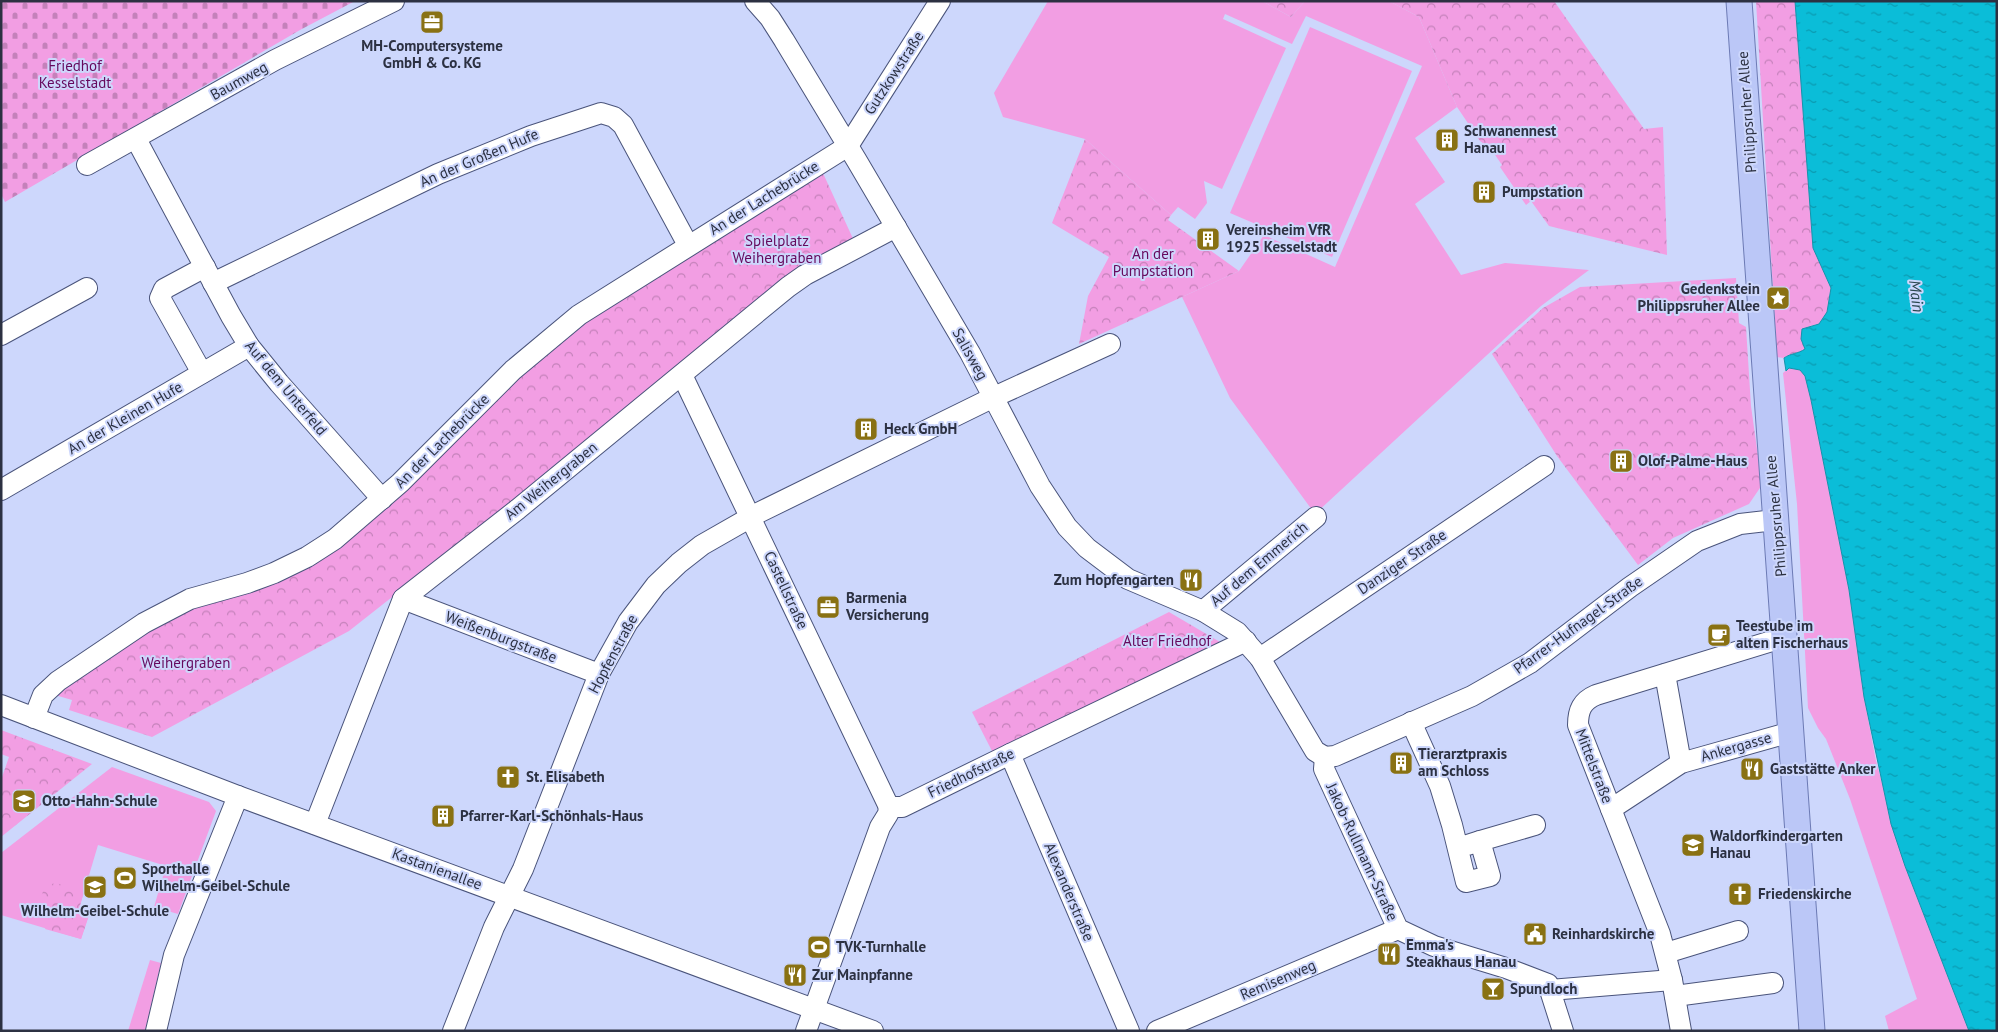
<svg xmlns="http://www.w3.org/2000/svg" width="1998" height="1032" font-family="'PT Sans',sans-serif">
	<defs>
		<pattern id="forest-crowns" width="20" height="18" patternUnits="userSpaceOnUse" patternTransform="scale(1.25)"><rect width="20" height="18" fill="#f29ee3"/><path d="M2 6a3 3 0 1 1 6 0M12 15a3 3 0 1 1 6 0" fill="none" stroke="#c481ba"/></pattern>
		<pattern id="cemetery-stones" width="16" height="16" patternUnits="userSpaceOnUse" patternTransform="scale(1.25)"><rect width="16" height="16" fill="#f29ee3"/><path d="M2 7V4a2 2 0 0 1 4 0v3zM10 15v-3a2 2 0 0 1 4 0v3z" fill="#c481ba"/></pattern>
		<pattern id="water-ripples" width="26" height="14" patternUnits="userSpaceOnUse" patternTransform="scale(1.25)"><rect width="26" height="14" fill="#0bbdd8"/><path d="M2 4q2-2 4 0t4 0M15 11q2-2 4 0t4 0" fill="none" stroke="#0b9ab1"/></pattern>
	</defs>
	<rect width="100%" height="100%" fill="#cdd7fc"/>
	<g fill="#f29ee3">
		<path d="M 1048,1 L 1262,1 L 1291,17 L 1305,1 L 1389,1 L 1419,17 L 1457,107 L 1415,138 L 1445,182 L 1415,204 L 1461,275 L 1505,263 L 1589,270 L 1541,306 L 1513,331 L 1315,514 L 1230,398 L 1182,297 L 1239,271 L 1264,235 L 1335,267 L 1422,66 L 1306,16 L 1292,44 L 1225,14 L 1223,19 L 1286,48 L 1222,189 L 1204,181 L 1207,203 L 1195,219 L 1178,207 L 1171,215 L 1085,139 L 1003,117 L 994,93 Z"/>
		<path d="M 1310,27 L 1412,71 L 1332,257 L 1230,213 Z"/>
		<path d="M 1789,368 L 1800,370 L 1805,376 L 1811,400 L 1849,590 L 1864,697 L 1876,761 L 1905,866 L 1969,1031 L 1889,1031 L 1885,1016 L 1917,999 L 1850,799 L 1826,739 L 1818,728 L 1808,708 L 1797,504 L 1783,373 Z"/>
		<path d="M 112,767 L 209,802 L 216,811 L 178,914 L 154,907 L 166,866 L 98,845 L 79,909 L 90,912 L 81,939 L 1,915 L 1,853 Z"/>
		<path d="M 150,960 L 161,963 L 145,1031 L 128,1031 Z"/>
	</g>
	<g fill="url(#forest-crowns)">
		<path d="M 1262,1 L 1305,1 L 1291,17 Z"/>
		<path d="M 1389,1 L 1554,1 L 1644,129 L 1663,127 L 1667,255 L 1549,226 L 1531,201 L 1526,205 L 1500,167 L 1502,165 L 1491,149 L 1480,141 L 1457,107 L 1419,17 Z"/>
		<path d="M 1756,1 L 1795,1 L 1813,248 L 1831,288 L 1827,312 L 1819,324 L 1810,326 L 1801,339 L 1805,349 C 1798,354 1791,353 1784,358 L 1777,357 Z"/>
		<path d="M 1085,139 L 1171,215 L 1168,220 L 1239,271 L 1079,344 L 1088,296 L 1109,257 L 1052,223 Z"/>
		<path d="M 822,171 L 855,243 L 514,501 L 349,631 L 152,737 L 69,710 L 72,700 L 55,695 L 150,626 L 312,559 L 560,336 Z"/>
		<path d="M 1736,278 L 1739,323 L 1746,327 L 1751,406 L 1762,485 L 1749,504 L 1673,538 L 1638,565 L 1557,456 L 1492,354 L 1543,308 L 1580,287 Z"/>
		<path d="M 1169,612 L 1220,642 L 993,753 L 972,712 Z"/>
		<path d="M 1,730 L 92,764 L 1,837 L 1,780 L 9,757 L 1,754 Z"/>
		<path d="M 56,883 L 84,891 L 79,909 L 90,912 L 81,939 L 45,929 L 52,906 L 46,903 L 41,897 C 44,888 46,885 56,883 Z"/>
	</g>
	<path fill="url(#cemetery-stones)" d="M 1,1 L 355,1 L 300,30 L 5,202 L 1,194 Z"/>
	<path fill="url(#water-ripples)" stroke="#1593ab" d="M 1795,1 L 1997,1 L 1997,1031 L 1969,1031 L 1905,866 L 1891,824 L 1864,697 L 1849,590 L 1811,400 L 1805,376 L 1800,370 L 1789,368 L 1786,371 L 1784,358 C 1791,353 1798,354 1805,349 L 1801,339 L 1802,329 L 1819,324 L 1827,312 L 1831,288 L 1813,248 Z"/>
	<g fill="none" stroke-linecap="round" stroke-linejoin="round">
		<g stroke="#4a547b" stroke-width="22">
			<g id="minor">
				<path d="M 755,1 L 770,18 L 784,40 L 857,161 L 970,353 L 1040,486 L 1067,527 L 1087,548 L 1128,579 L 1203,611 L 1237,632 L 1260,658 L 1315,751 L 1325,757"/>
				<path d="M 136,139 L 231,316 L 249,346 L 279,383 L 382,499"/>
				<path d="M 87,165 L 275,60 L 394,1"/>
				<path d="M 213,283 L 438,174 L 531,136 L 601,113 L 614,117 L 623,125 L 688,245"/>
				<path d="M 1,335 L 87,288"/>
				<path d="M 202,373 L 160,298 L 164,289 L 205,267"/>
				<path d="M 682,375 L 889,807"/>
				<path d="M 1,490 L 249,346"/>
				<path d="M 403,599 L 599,674"/>
				<path d="M 1203,611 L 1316,517"/>
				<path d="M 1260,658 L 1544,466"/>
				<path d="M 1665,674 L 1681,763"/>
				<path d="M 1,705 L 238,796 L 873,1031"/>
				<path d="M 34,718 L 43,695 L 58,681 L 144,623 L 190,599 L 247,583 L 274,573 L 307,557 L 335,539 L 400,483 L 513,370 L 579,315 L 848,146 L 940,1"/>
				<path d="M 1411,722 L 1440,786 L 1452,825 L 1466,882 L 1490,876 L 1480,841 L 1458,848"/>
				<path d="M 1010,754 L 1129,1031"/>
				<path d="M 1325,757 L 1335,756 L 1472,696 L 1530,663 L 1630,587 L 1697,541 L 1740,524 L 1775,520"/>
				<path d="M 1325,757 L 1324,769 L 1398,929 L 1434,946 L 1506,968 L 1548,984 L 1563,1031"/>
				<path d="M 1611,809 L 1681,763 L 1791,732"/>
				<path d="M 315,824 L 403,599 L 518,509 L 788,287 L 805,275 L 896,227"/>
				<path d="M 1480,841 L 1535,825"/>
				<path d="M 1666,953 L 1738,931"/>
				<path d="M 1550,990 L 1672,980"/>
				<path d="M 1675,996 L 1773,983"/>
				<path d="M 156,1031 L 174,955 L 238,796"/>
				<path d="M 453,1031 L 494,927 L 523,869 L 599,674 L 628,622 L 656,585 L 679,563 L 702,545 L 758,513 L 994,397 L 1110,344"/>
				<path d="M 806,1031 L 880,827 L 888,814 L 889,807 L 902,807 L 1010,754 L 1246,641"/>
				<path d="M 1157,1031 L 1398,929"/>
				<path d="M 1681,1031 L 1672,980 L 1660,934 L 1578,725 C 1578,710 1582,701 1596,695 L 1785,637"/>
			</g>
		</g>
		<g stroke="#6c7ab4" stroke-width="27">
			<path id="major" d="M 1739,1 L 1812,1031"/>
		</g>
		<use href="#minor" stroke="#fff" stroke-width="20"/>
		<use href="#major" stroke="#bbc7f7" stroke-width="25"/>
	</g>
	<defs>
		<g id="office-square" transform="scale(1.25)"><rect x="-9" y="-9" width="18" height="18" rx="4" fill="#897113" stroke="#cdd7fc"/><path d="M-6-3h4V-5.5h4V-3h4V5H-6ZM-1-4.5V-3h2v-1.5ZM-6 0V1H6V0Z" fill="#fff"/></g>
		<g id="building-square" transform="scale(1.25)"><rect x="-9" y="-9" width="18" height="18" rx="4" fill="#897113" stroke="#cdd7fc"/><path d="M-4-6H4V6H1V3H-1V6H-4ZM-2.5-4.3h1.7v1.8h-1.7ZM.8-4.3h1.7v1.8H.8ZM-2.5-1h1.7V.8h-1.7ZM.8-1h1.7V.8H.8Z" fill="#fff"/></g>
		<g id="sight-square" transform="scale(1.25)"><rect x="-9" y="-9" width="18" height="18" rx="4" fill="#897113" stroke="#cdd7fc"/><path d="M0-6L1.8-2.2L6-1.7L2.9 1.2L3.7 5.4L0 3.3L-3.7 5.4L-2.9 1.2L-6-1.7L-1.8-2.2Z" fill="#fff"/></g>
		<g id="restaurant-square" transform="scale(1.25)"><rect x="-9" y="-9" width="18" height="18" rx="4" fill="#897113" stroke="#cdd7fc"/><path d="M-5-6h1v4h1v-4h1v4h1v-4h1v5L-1.5 .5V6h-2V.5L-5-1ZM5-6V6H3V1.5H1.5Q1.5-4 5-6Z" fill="#fff"/></g>
		<g id="cafe-square" transform="scale(1.25)"><rect x="-9" y="-9" width="18" height="18" rx="4" fill="#897113" stroke="#cdd7fc"/><path d="M-5.5-4.5H6V0H3Q3 3.5 0 3.5H-2.5Q-5.5 3.5-5.5 0ZM3-3.2v2h1.7v-2ZM-6 4.5H4V6H-6Z" fill="#fff"/></g>
		<g id="church-square" transform="scale(1.25)"><rect x="-9" y="-9" width="18" height="18" rx="4" fill="#897113" stroke="#cdd7fc"/><path d="M-1.2-6h2.4v3.5h3.3v2.4h-3.3V6h-2.4V-.1h-3.3v-2.4h3.3Z" fill="#fff"/></g>
		<g id="school-square" transform="scale(1.25)"><rect x="-9" y="-9" width="18" height="18" rx="4" fill="#897113" stroke="#cdd7fc"/><path d="M0-5L7-2L0 1L-7-2ZM-4 1L0 2.5L4 1V4Q0 6-4 4Z" fill="#fff"/></g>
		<g id="stadium-square" transform="scale(1.25)"><rect x="-9" y="-9" width="18" height="18" rx="4" fill="#897113" stroke="#cdd7fc"/><path d="M0-5a6.5 5 0 1 0 0 10a6.5 5 0 1 0 0-10ZM-3.5-1.8h7v3.6h-7Z" fill="#fff"/></g>
		<g id="civic-square" transform="scale(1.25)"><rect x="-9" y="-9" width="18" height="18" rx="4" fill="#897113" stroke="#cdd7fc"/><path d="M-.6-6.5H3V-4.5H.6V-3L4-1V1h2V6H-6V1h2V-1L-.6-3ZM-1.2 2.5V6h2.4V2.5Z" fill="#fff"/></g>
		<g id="bar-square" transform="scale(1.25)"><rect x="-9" y="-9" width="18" height="18" rx="4" fill="#897113" stroke="#cdd7fc"/><path d="M-6-5H6L.8 .8V4.5H3.5V6h-7V4.5H-.8V.8Z" fill="#fff"/></g>
	</defs>
	<g fill-rule="evenodd">
		<use href="#office-square" x="432" y="22"/>
		<use href="#building-square" x="1447" y="140"/>
		<use href="#building-square" x="1484" y="192"/>
		<use href="#building-square" x="1208" y="239"/>
		<use href="#sight-square" x="1778" y="298"/>
		<use href="#building-square" x="866" y="429"/>
		<use href="#building-square" x="1621" y="461"/>
		<use href="#restaurant-square" x="1191" y="580"/>
		<use href="#office-square" x="828" y="607"/>
		<use href="#cafe-square" x="1719" y="635"/>
		<use href="#building-square" x="1401" y="763"/>
		<use href="#restaurant-square" x="1752" y="769"/>
		<use href="#church-square" x="508" y="777"/>
		<use href="#school-square" x="24" y="801"/>
		<use href="#building-square" x="443" y="816"/>
		<use href="#school-square" x="1693" y="845"/>
		<use href="#stadium-square" x="125" y="878"/>
		<use href="#school-square" x="95" y="887"/>
		<use href="#church-square" x="1740" y="894"/>
		<use href="#civic-square" x="1535" y="934"/>
		<use href="#stadium-square" x="819" y="947"/>
		<use href="#restaurant-square" x="1389" y="954"/>
		<use href="#restaurant-square" x="795" y="975"/>
		<use href="#bar-square" x="1493" y="989"/>
	</g>
	<g text-anchor="middle" stroke-width="4" stroke-linejoin="round" paint-order="stroke">
		<g font-size="15" font-weight="bold" fill="#2c3142" stroke="#cdd7fc" text-anchor="start">
			<text x="432" y="51" text-anchor="middle">MH-Computersysteme<tspan x="432" dy="17">GmbH &amp; Co. KG</tspan></text>
			<text x="1464" y="136">Schwanennest<tspan x="1464" dy="17">Hanau</tspan></text>
			<text x="1502" y="197">Pumpstation</text>
			<text x="1226" y="235">Vereinsheim VfR<tspan x="1226" dy="17">1925 Kesselstadt</tspan></text>
			<text x="1760" y="294" text-anchor="end">Gedenkstein<tspan x="1760" dy="17">Philippsruher Allee</tspan></text>
			<text x="884" y="434">Heck GmbH</text>
			<text x="1638" y="466">Olof-Palme-Haus</text>
			<text x="1174" y="585" text-anchor="end">Zum Hopfengarten</text>
			<text x="846" y="603">Barmenia<tspan x="846" dy="17">Versicherung</tspan></text>
			<text x="1736" y="631">Teestube im<tspan x="1736" dy="17">alten Fischerhaus</tspan></text>
			<text x="1418" y="759">Tierarztpraxis<tspan x="1418" dy="17">am Schloss</tspan></text>
			<text x="1770" y="774">Gaststätte Anker</text>
			<text x="526" y="782">St. Elisabeth</text>
			<text x="42" y="806">Otto-Hahn-Schule</text>
			<text x="460" y="821">Pfarrer-Karl-Schönhals-Haus</text>
			<text x="1710" y="841">Waldorfkindergarten<tspan x="1710" dy="17">Hanau</tspan></text>
			<text x="142" y="874">Sporthalle<tspan x="142" dy="17">Wilhelm-Geibel-Schule</tspan></text>
			<text x="1758" y="899">Friedenskirche</text>
			<text x="95" y="916" text-anchor="middle">Wilhelm-Geibel-Schule</text>
			<text x="1552" y="939">Reinhardskirche</text>
			<text x="1406" y="950">Emma's<tspan x="1406" dy="17">Steakhaus Hanau</tspan></text>
			<text x="836" y="952">TVK-Turnhalle</text>
			<text x="812" y="980">Zur Mainpfanne</text>
			<text x="1510" y="994">Spundloch</text>
		</g>
		<g font-size="15" fill="#66095d" stroke="#cdd7fc">
			<text x="75" y="71">Friedhof<tspan x="75" dy="17">Kesselstadt</tspan></text>
			<text x="777" y="246">Spielplatz<tspan x="777" dy="17">Weihergraben</tspan></text>
			<text x="1153" y="259">An der<tspan x="1153" dy="17">Pumpstation</tspan></text>
			<text x="1167" y="646">Alter Friedhof</text>
			<text x="186" y="668">Weihergraben</text>
		</g>
		<g font-size="15" fill="#2c3142" stroke="#cdd7fc">
			<text transform="translate(894 73) rotate(-57)" y="5">Gutzkowstraße</text>
			<text transform="translate(239 81) rotate(-29)" y="5">Baumweg</text>
			<text transform="translate(1747 112) rotate(-94)" y="5">Philippsruher Allee</text>
			<text transform="translate(479 158) rotate(-23)" y="5">An der Großen Hufe</text>
			<text transform="translate(764 198) rotate(-32)" y="5">An der Lachebrücke</text>
			<text transform="translate(970 354) rotate(61)" y="5">Salisweg</text>
			<text transform="translate(286 388) rotate(50)" y="5">Auf dem Unterfeld</text>
			<text transform="translate(125 418) rotate(-30)" y="5">An der Kleinen Hufe</text>
			<text transform="translate(442 441) rotate(-45)" y="5">An der Lachebrücke</text>
			<text transform="translate(551 481) rotate(-39)" y="5">Am Weihergraben</text>
			<text transform="translate(1776 516) rotate(-95)" y="5">Philippsruher Allee</text>
			<text transform="translate(1402 562) rotate(-34)" y="5">Danziger Straße</text>
			<text transform="translate(1259 564) rotate(-40)" y="5">Auf dem Emmerich</text>
			<text transform="translate(786 590) rotate(65)" y="5">Castellstraße</text>
			<text transform="translate(1578 625) rotate(-36)" y="5">Pfarrer-Hufnagel-Straße</text>
			<text transform="translate(501 637) rotate(21)" y="5">Weißenburgstraße</text>
			<text transform="translate(613 654) rotate(-62)" y="5">Hopfenstraße</text>
			<text transform="translate(1736 747) rotate(-16)" y="5">Ankergasse</text>
			<text transform="translate(1594 766) rotate(69)" y="5">Mittelstraße</text>
			<text transform="translate(971 773) rotate(-26)" y="5">Friedhofstraße</text>
			<text transform="translate(1362 852) rotate(65)" y="5">Jakob-Rullmann-Straße</text>
			<text transform="translate(437 869) rotate(20)" y="5">Kastanienallee</text>
			<text transform="translate(1069 892) rotate(67)" y="5">Alexanderstraße</text>
			<text transform="translate(1278 980) rotate(-23)" y="5">Remisenweg</text>
		</g>
		<g font-size="16" font-style="italic" fill="#29474e" stroke="#cdd7fc">
			<text transform="translate(1917 296) rotate(83)" y="6">Main</text>
		</g>
	</g>
	<rect width="1998" height="1032" fill="none" stroke="#2c3142" stroke-width="5"/>
</svg>
